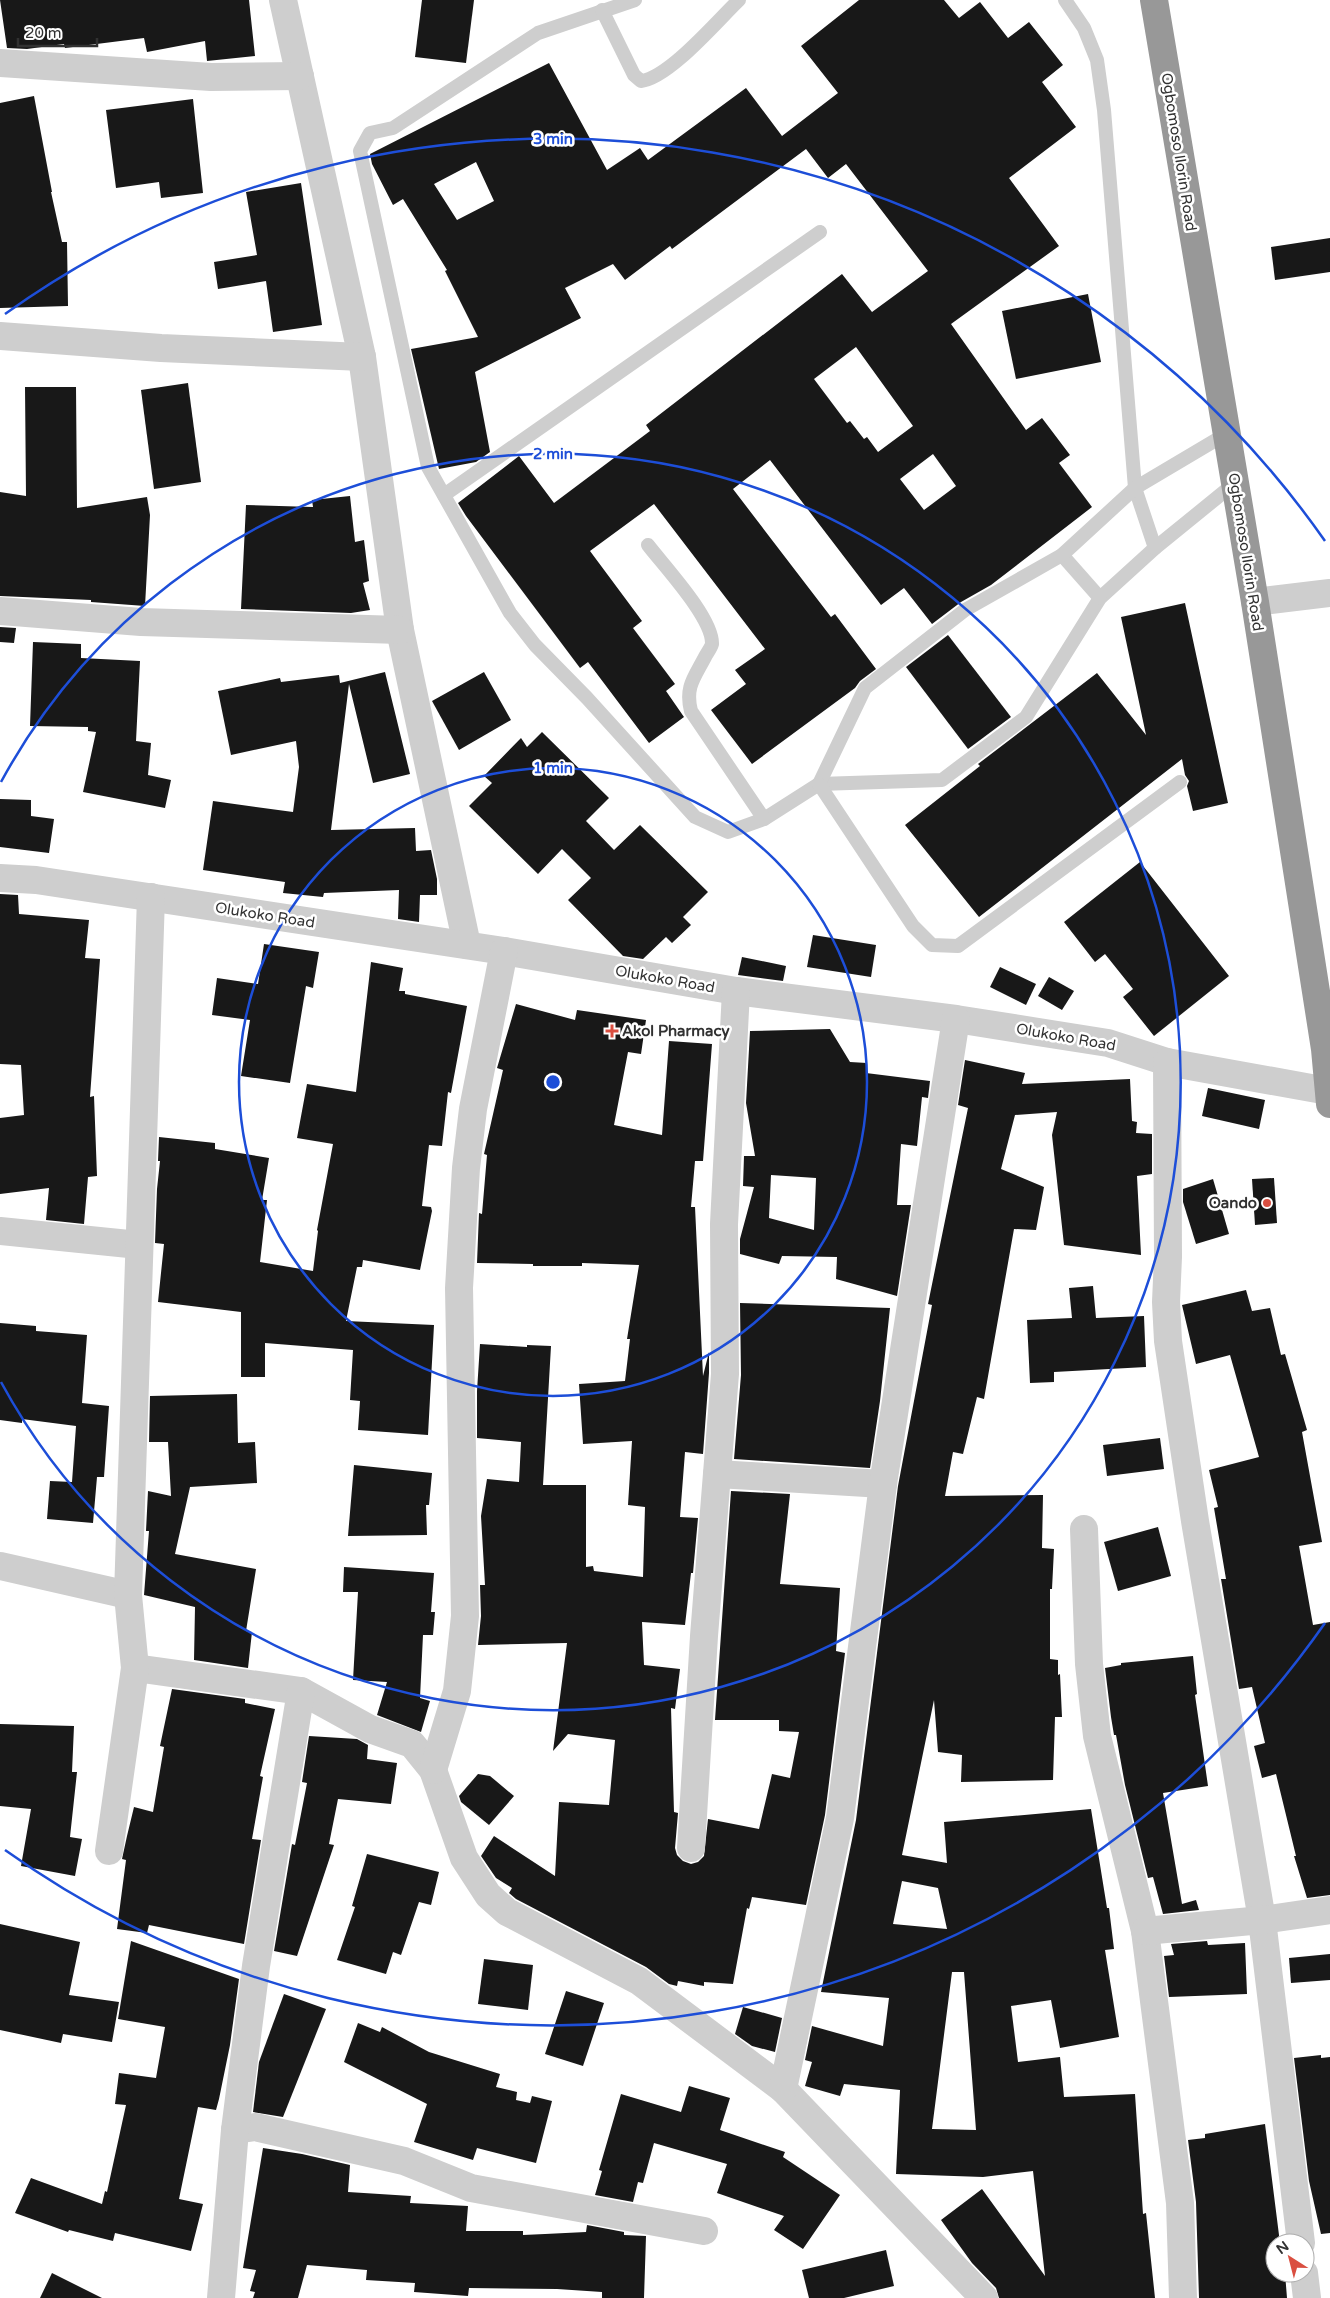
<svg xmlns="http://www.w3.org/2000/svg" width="1330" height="2298" font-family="'Varela Round',sans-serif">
	<rect width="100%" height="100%" fill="#fff"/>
	<g fill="#181818" fill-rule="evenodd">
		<path d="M 0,0 L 249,0 L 255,56 L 207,61 L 205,41 L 147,52 L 144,38 L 65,48 L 64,44 L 27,49 L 7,48 Z"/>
		<path d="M 422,0 L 474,0 L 466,63 L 415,57 Z"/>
		<path d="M 859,0 L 944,0 L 959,18 L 980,2 L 1008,38 L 1029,22 L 1063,65 L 1042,82 L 1076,127 L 1009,178 L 1059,246 L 951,324 L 1026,430 L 1042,418 L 1070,455 L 1059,463 L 1092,507 L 991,585 L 961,602 L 932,624 L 904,588 L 881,605 L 770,460 L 733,489 L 831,617 L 835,614 L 876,669 L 860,681 L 855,688 L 752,764 L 711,710 L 746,684 L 735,670 L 765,649 L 654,504 L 590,551 L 642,621 L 633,628 L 675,684 L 666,691 L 684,717 L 649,743 L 588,662 L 580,668 L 466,516 L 458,503 L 519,456 L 554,503 L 650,431 L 646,425 L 842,274 L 872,312 L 928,271 L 846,164 L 828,178 L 806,149 L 672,249 L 670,246 L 625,280 L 613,264 L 565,288 L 581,318 L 475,372 L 490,452 L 476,462 L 439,469 L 411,349 L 478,337 L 445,271 L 447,270 L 403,199 L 393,205 L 372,164 L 370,154 L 549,63 L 607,170 L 640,148 L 648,160 L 746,88 L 782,136 L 838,93 L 801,46 ZM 476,162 L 494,201 L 457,220 L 434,184 ZM 856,347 L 913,426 L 878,452 L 867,437 L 864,439 L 850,421 L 847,423 L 814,379 ZM 933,454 L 956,486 L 924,510 L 900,479 Z"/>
		<path d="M 34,96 L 52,192 L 51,192 L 62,242 L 67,242 L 68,306 L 0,308 L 0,103 Z"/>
		<path d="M 193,99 L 203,193 L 161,198 L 159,182 L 116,188 L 106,110 Z"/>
		<path d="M 301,183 L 322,325 L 273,332 L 266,281 L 218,289 L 214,262 L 257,255 L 246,192 Z"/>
		<path d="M 1330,238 L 1330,272 L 1275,280 L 1271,247 Z"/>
		<path d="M 1088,294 L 1101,362 L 1016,379 L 1002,311 Z"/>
		<path d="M 188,383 L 201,482 L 154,489 L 141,390 Z"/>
		<path d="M 25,387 L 76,387 L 77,508 L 147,497 L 150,515 L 145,606 L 91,602 L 91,600 L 0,596 L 0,492 L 26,496 Z"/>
		<path d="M 350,496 L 355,542 L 364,540 L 369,581 L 363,583 L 370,610 L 351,613 L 241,609 L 246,505 L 313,507 L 312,500 Z"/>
		<path d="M 1185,603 L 1228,803 L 1193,811 L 1187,786 L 1189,781 L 1185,775 L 1182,759 L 979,917 L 905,825 L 980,766 L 978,764 L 1097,673 L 1146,735 L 1121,617 Z"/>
		<path d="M 0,627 L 16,628 L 14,643 L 0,642 Z"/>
		<path d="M 948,635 L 1011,717 L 968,749 L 906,667 Z"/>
		<path d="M 33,642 L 81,644 L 81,658 L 140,661 L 136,741 L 151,743 L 148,775 L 171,780 L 165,808 L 83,792 L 96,732 L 88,731 L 88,727 L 30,726 Z"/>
		<path d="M 385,672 L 410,774 L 373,783 L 349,684 L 331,830 L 415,828 L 416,851 L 431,850 L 437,879 L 437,895 L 420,895 L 419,922 L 398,919 L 399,890 L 324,893 L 323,897 L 283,893 L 285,882 L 203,870 L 213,801 L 293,812 L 299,767 L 296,741 L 231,755 L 218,691 L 280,678 L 281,682 L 339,675 L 340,683 Z"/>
		<path d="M 484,672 L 511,720 L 459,750 L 432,701 Z"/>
		<path d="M 542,732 L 609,798 L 586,821 L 614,850 L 640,825 L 708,892 L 683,917 L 691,925 L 672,943 L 666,937 L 643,959 L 623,956 L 568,900 L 591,878 L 562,849 L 538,874 L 469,806 L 492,783 L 484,776 L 521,738 L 527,747 Z"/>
		<path d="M 0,799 L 31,800 L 31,816 L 54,819 L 49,853 L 0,847 Z"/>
		<path d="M 1140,862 L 1229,976 L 1154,1036 L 1123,997 L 1133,989 L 1105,954 L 1095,962 L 1064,922 Z"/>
		<path d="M 0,894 L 18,895 L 19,914 L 89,920 L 85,958 L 100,959 L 90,1097 L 94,1096 L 97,1176 L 88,1177 L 84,1224 L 46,1220 L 49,1188 L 0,1194 L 0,1118 L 24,1115 L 21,1065 L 0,1064 Z"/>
		<path d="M 813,935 L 876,945 L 871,977 L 807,967 Z"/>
		<path d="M 264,944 L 319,952 L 313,988 L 306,986 L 290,1083 L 241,1076 L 250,1020 L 212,1015 L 217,978 L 258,984 Z"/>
		<path d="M 742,957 L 786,966 L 783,981 L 738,975 Z"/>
		<path d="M 371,962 L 403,968 L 399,991 L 405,991 L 405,994 L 467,1006 L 451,1093 L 448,1092 L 442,1146 L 429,1145 L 422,1206 L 431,1207 L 432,1211 L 420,1270 L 363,1260 L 362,1267 L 357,1267 L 346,1321 L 434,1325 L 428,1435 L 358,1430 L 360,1401 L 350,1400 L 353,1350 L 265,1343 L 265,1377 L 241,1377 L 241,1312 L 158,1302 L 164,1244 L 155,1243 L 157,1189 L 160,1161 L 158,1161 L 159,1137 L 215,1143 L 215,1149 L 269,1158 L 262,1200 L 267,1200 L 260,1262 L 313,1271 L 318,1231 L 317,1230 L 333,1144 L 297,1138 L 307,1084 L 356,1092 Z"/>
		<path d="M 1000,967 L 1036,984 L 1026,1005 L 990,987 Z"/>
		<path d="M 1049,977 L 1074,991 L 1062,1010 L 1038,996 Z"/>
		<path d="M 516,1004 L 575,1020 L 577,1010 L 646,1020 L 641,1054 L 628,1052 L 614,1125 L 662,1135 L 669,1041 L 712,1044 L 703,1161 L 695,1161 L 691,1207 L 695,1207 L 703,1376 L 709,1352 L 709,1373 L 703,1454 L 685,1452 L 680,1517 L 698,1518 L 693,1573 L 691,1573 L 685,1625 L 642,1622 L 644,1665 L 680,1669 L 675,1709 L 671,1708 L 674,1812 L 678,1813 L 675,1848 L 677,1855 L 683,1861 L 691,1864 L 698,1862 L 704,1856 L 708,1819 L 759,1829 L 772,1774 L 790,1778 L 799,1732 L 779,1731 L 779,1720 L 715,1720 L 731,1491 L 790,1494 L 780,1584 L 840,1588 L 836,1651 L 845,1653 L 825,1815 L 806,1905 L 752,1897 L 749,1909 L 747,1908 L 733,1984 L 704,1982 L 704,1986 L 678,1981 L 677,1986 L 669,1984 L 646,1967 L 516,1899 L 509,1893 L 512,1888 L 496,1878 L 481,1856 L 494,1836 L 555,1876 L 559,1802 L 609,1805 L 615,1740 L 568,1734 L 553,1751 L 567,1643 L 478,1645 L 481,1616 L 480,1585 L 485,1585 L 481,1516 L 487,1479 L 519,1482 L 521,1442 L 477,1438 L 477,1391 L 480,1344 L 527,1347 L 527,1345 L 551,1346 L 543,1485 L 586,1485 L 586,1567 L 593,1566 L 594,1571 L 643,1577 L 645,1507 L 628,1505 L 632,1441 L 583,1444 L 579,1384 L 625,1381 L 630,1339 L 627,1339 L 639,1265 L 582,1263 L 582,1266 L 533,1266 L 533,1264 L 477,1263 L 479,1213 L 482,1214 L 487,1155 L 484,1154 L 503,1070 L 497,1068 Z"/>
		<path d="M 830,1029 L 850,1062 L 867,1063 L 866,1073 L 930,1081 L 928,1098 L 922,1097 L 917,1146 L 901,1144 L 897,1205 L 911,1205 L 897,1296 L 836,1279 L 837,1257 L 782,1256 L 779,1264 L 740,1254 L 740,1239 L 754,1187 L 743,1186 L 744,1156 L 755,1156 L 746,1103 L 750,1031 ZM 771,1175 L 816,1178 L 814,1230 L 769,1218 Z"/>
		<path d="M 965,1060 L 1025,1073 L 1022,1084 L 1130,1079 L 1132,1121 L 1137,1122 L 1136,1133 L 1152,1134 L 1152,1174 L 1137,1176 L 1141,1255 L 1064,1245 L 1052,1135 L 1057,1112 L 1015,1115 L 1001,1169 L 1044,1187 L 1036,1230 L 1014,1229 L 984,1399 L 977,1397 L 963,1454 L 953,1452 L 945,1496 L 1043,1495 L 1042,1548 L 1054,1549 L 1052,1589 L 1050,1589 L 1050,1659 L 1058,1660 L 1058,1675 L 1060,1674 L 1062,1717 L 1055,1717 L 1053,1780 L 961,1782 L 962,1755 L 938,1752 L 934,1700 L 902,1855 L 947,1863 L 944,1822 L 1091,1809 L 1107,1908 L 1109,1908 L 1114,1949 L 1105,1950 L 1119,2037 L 1060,2048 L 1051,2000 L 1011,2006 L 1018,2062 L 1060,2057 L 1064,2097 L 1135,2094 L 1143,2214 L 1146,2213 L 1155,2298 L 999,2298 L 996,2288 L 972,2263 L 941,2220 L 982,2189 L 1045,2276 L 1033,2171 L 983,2177 L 896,2174 L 900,2090 L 844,2084 L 840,2096 L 805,2086 L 812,2062 L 805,2060 L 812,2026 L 883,2046 L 889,1998 L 821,1992 L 856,1820 L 898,1486 L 932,1305 L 928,1304 L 968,1108 L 958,1105 ZM 902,1881 L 938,1888 L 947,1929 L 893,1924 ZM 952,1972 L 964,1972 L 976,2130 L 932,2129 Z"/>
		<path d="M 1208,1088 L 1265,1100 L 1259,1129 L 1202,1116 Z"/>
		<path d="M 1274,1178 L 1277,1223 L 1255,1225 L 1252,1179 Z"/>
		<path d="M 1213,1179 L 1229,1234 L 1196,1244 L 1183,1202 L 1183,1189 Z"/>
		<path d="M 1093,1286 L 1096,1318 L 1144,1316 L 1146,1367 L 1054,1372 L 1054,1382 L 1030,1383 L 1027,1320 L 1072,1318 L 1069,1288 Z"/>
		<path d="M 1246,1290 L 1252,1311 L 1270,1308 L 1281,1355 L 1285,1354 L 1307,1430 L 1302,1432 L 1322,1542 L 1299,1546 L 1313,1625 L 1330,1622 L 1330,1895 L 1307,1898 L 1294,1856 L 1296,1856 L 1276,1774 L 1262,1778 L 1254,1746 L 1265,1743 L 1252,1687 L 1239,1689 L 1221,1579 L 1226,1579 L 1214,1508 L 1218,1507 L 1209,1470 L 1259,1457 L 1230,1355 L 1196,1364 L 1182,1305 Z"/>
		<path d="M 740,1303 L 890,1308 L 880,1401 L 870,1468 L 734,1459 L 741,1375 Z"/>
		<path d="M 0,1323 L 36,1326 L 36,1331 L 87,1335 L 82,1403 L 109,1406 L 104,1477 L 97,1477 L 93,1523 L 47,1519 L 50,1481 L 72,1482 L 76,1426 L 22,1419 L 22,1423 L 0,1420 Z"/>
		<path d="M 237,1394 L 238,1443 L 255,1442 L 257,1483 L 190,1487 L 175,1554 L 256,1569 L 246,1631 L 252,1632 L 248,1668 L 194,1660 L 195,1607 L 144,1595 L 149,1531 L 146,1531 L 148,1491 L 171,1496 L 168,1442 L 149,1442 L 150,1396 Z"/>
		<path d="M 1160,1438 L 1164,1469 L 1107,1476 L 1103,1445 Z"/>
		<path d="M 354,1465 L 432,1473 L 429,1505 L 426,1505 L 427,1535 L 348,1536 Z"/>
		<path d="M 1158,1527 L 1171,1576 L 1118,1591 L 1104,1542 Z"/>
		<path d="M 344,1567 L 434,1573 L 431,1612 L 435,1612 L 433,1635 L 423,1635 L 420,1698 L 430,1701 L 421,1732 L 377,1715 L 387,1682 L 353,1680 L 358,1592 L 343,1592 Z"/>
		<path d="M 1193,1656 L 1197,1694 L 1195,1695 L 1208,1786 L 1163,1793 L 1182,1904 L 1196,1900 L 1199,1910 L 1163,1914 L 1153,1877 L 1148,1878 L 1125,1785 L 1116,1735 L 1114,1735 L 1111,1717 L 1105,1668 L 1121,1665 L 1121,1663 Z"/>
		<path d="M 172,1689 L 245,1699 L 245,1703 L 275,1709 L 260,1776 L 263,1777 L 252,1839 L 261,1840 L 244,1944 L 149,1925 L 147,1933 L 117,1929 L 126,1860 L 122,1859 L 127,1836 L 134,1807 L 153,1812 L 164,1747 L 160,1746 Z"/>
		<path d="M 0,1724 L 74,1726 L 72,1772 L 77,1772 L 70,1837 L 82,1839 L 75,1876 L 21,1866 L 31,1809 L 0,1806 Z"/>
		<path d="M 309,1736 L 357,1739 L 368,1745 L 367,1759 L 397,1763 L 391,1804 L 338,1799 L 329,1844 L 334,1845 L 297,1956 L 274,1951 L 292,1844 L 295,1845 L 307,1783 L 302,1782 Z"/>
		<path d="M 478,1774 L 490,1776 L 514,1796 L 489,1825 L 461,1802 L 459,1796 Z"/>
		<path d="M 367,1854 L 439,1872 L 431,1905 L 419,1902 L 401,1955 L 393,1952 L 386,1974 L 337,1960 L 355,1907 L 352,1906 Z"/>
		<path d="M 0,1924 L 80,1942 L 69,1995 L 119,2002 L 112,2042 L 63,2034 L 61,2043 L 0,2030 Z"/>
		<path d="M 131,1941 L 239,1979 L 230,2045 L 219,2099 L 216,2110 L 198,2107 L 179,2199 L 203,2204 L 191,2251 L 115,2233 L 113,2241 L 69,2230 L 68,2232 L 15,2213 L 31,2178 L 102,2204 L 105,2191 L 107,2192 L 126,2105 L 115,2104 L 119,2073 L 156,2078 L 165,2027 L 118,2019 Z"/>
		<path d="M 1207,1941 L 1208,1945 L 1245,1943 L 1247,1994 L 1169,1997 L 1164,1956 L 1174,1955 L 1171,1944 Z"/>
		<path d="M 1330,1954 L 1330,1980 L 1291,1983 L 1289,1958 Z"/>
		<path d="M 484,1959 L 533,1965 L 528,2010 L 478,2004 Z"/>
		<path d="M 566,1991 L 604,2003 L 583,2066 L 545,2054 Z"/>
		<path d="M 284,1994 L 326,2009 L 283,2117 L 253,2112 L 259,2062 Z"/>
		<path d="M 743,2007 L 782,2018 L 775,2052 L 752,2046 L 735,2034 Z"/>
		<path d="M 358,2023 L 380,2032 L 382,2027 L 429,2052 L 500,2074 L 496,2087 L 517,2092 L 516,2100 L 530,2103 L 532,2096 L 552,2101 L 536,2163 L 477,2148 L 473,2160 L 414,2142 L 427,2104 L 344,2062 Z"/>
		<path d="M 1321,2055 L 1321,2058 L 1330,2057 L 1330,2233 L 1321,2234 L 1309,2181 L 1294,2058 Z"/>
		<path d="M 689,2086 L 730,2098 L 720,2130 L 785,2152 L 783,2157 L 840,2195 L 803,2249 L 774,2230 L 784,2216 L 717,2193 L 727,2164 L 654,2143 L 643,2183 L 638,2182 L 633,2202 L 595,2195 L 602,2171 L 599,2170 L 621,2094 L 681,2112 Z"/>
		<path d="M 1265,2124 L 1280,2243 L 1275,2243 L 1275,2273 L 1285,2273 L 1287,2298 L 1199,2298 L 1196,2202 L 1188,2140 L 1205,2138 L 1205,2134 Z"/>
		<path d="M 263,2148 L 302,2154 L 350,2165 L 348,2192 L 411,2196 L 410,2203 L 468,2206 L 466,2231 L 523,2231 L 523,2235 L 545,2234 L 586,2232 L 587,2225 L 624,2232 L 624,2235 L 646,2236 L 644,2298 L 602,2298 L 602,2292 L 557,2289 L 469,2288 L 468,2296 L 414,2292 L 415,2283 L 366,2280 L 367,2270 L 307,2265 L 298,2298 L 253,2298 L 255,2292 L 250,2291 L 256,2270 L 243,2268 Z"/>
		<path d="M 886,2250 L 894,2286 L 844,2298 L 809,2298 L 802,2270 Z"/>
		<path d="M 52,2273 L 102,2298 L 40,2298 Z"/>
	</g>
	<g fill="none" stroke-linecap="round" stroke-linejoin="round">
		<g stroke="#cecece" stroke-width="14">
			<path d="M 635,0 L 538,33 L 393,128 L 370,133 L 360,151 L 428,467 L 510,613 L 535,645 L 587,698 L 695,817 L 728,832 L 764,819 L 819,784 L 942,780 L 1026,717 L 1100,598 L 1155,548 L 1235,483"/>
			<path d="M 1065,0 L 1084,28 L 1097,60 L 1104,110 L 1135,488 L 1155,548"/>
			<path d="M 602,10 L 634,75 L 641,81 C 669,78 717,21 739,0"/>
			<path d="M 444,495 L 820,232"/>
			<path d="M 648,545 C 664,566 713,618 712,644 C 711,648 707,653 705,657 C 694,678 685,687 691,711 L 764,819"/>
			<path d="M 1062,555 L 1100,598"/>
			<path d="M 819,784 L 865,688 L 965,610 L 1062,555 L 1135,488 L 1226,434"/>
			<path d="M 819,784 L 913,926 L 932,945 L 958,946 L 1180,782"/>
		</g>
		<g stroke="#cecece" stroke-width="28">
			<path d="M 283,0 L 362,357 L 400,630 L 467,945"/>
			<path d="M 0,63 L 211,77 L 300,76"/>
			<path d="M 0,336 L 161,348 L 362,357"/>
			<path d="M 1255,602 L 1330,593"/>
			<path d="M 0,611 L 141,622 L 400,630"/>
			<path d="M 0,878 L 36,880 L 504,951 L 736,991 L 956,1019 L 1108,1043 L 1167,1062 L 1328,1091"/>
			<path d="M 1167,1062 L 1168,1257 L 1166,1302 L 1168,1341 L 1195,1521 L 1262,1920 L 1301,2243"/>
			<path d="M 0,1231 L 139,1245"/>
			<path d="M 717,1474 L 883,1484"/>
			<path d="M 1084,1529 L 1089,1664 L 1097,1736 L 1145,1931 L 1180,2203 L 1183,2298"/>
			<path d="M 0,1566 L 128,1595"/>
			<path d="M 135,1668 L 301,1691 L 370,1729 L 412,1744 L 433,1770 L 464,1858 L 488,1895 L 507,1912 L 639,1981 L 783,2089 L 984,2298"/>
			<path d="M 433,1770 L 457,1691 L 465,1616 L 459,1288 L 466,1168 L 473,1109 L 504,951"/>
			<path d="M 691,1848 L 704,1636 L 725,1374 L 724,1224 L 736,991"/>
			<path d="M 109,1851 L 135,1668 L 128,1595 L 151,897"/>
			<path d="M 1145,1931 L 1262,1920 L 1330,1910"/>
			<path d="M 783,2089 L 840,1818 L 883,1484 L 956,1019"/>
			<path d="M 235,2130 L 255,2127 L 404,2161 L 471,2188 L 704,2231"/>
			<path d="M 1304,2273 L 1307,2298"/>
			<path d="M 221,2298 L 235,2130 L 256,1966 L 301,1691"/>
		</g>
		<path stroke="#989898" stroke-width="28" d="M 1154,0 L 1255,602 L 1325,1049 L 1330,1104"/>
	</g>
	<g fill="none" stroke="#1d4ed8" stroke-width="2.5">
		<circle cx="553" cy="1082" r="314"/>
		<path d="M1 782A628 628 0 1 1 1 1382"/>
		<path d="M1325 1623A943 943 0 0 1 5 1850M5 314A943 943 0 0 1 1325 541"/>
	</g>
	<g fill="#da4f41" stroke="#fff" stroke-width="2">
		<path d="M609.5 1023.5h5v5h5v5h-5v5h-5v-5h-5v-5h5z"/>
		<circle cx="1267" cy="1203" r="5"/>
	</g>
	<g text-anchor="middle" stroke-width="5" stroke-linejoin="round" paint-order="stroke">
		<g font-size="15" fill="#313131" stroke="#fff">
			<text transform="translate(1179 152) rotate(81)" y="5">Ogbomoso Ilorin Road</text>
			<text transform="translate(1246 552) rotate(81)" y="5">Ogbomoso Ilorin Road</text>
			<text transform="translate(265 915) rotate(9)" y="5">Olukoko Road</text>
			<text transform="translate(665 979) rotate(10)" y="5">Olukoko Road</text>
			<text transform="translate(1066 1037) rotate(10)" y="5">Olukoko Road</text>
		</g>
		<g font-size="15" font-weight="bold" fill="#313131" stroke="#fff" text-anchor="start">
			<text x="622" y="1036">Akol Pharmacy</text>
			<text x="1257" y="1208" text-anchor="end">Oando</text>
		</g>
	</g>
	<circle cx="553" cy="1082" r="8" fill="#1d4ed8" stroke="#fff" stroke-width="2.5"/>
	<g font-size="15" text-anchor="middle" font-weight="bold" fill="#1d4ed8" stroke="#fff" stroke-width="5" stroke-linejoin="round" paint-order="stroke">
		<text x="553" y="144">3 min</text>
		<text x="553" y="459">2 min</text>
		<text x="553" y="773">1 min</text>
	</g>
	<g transform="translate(1290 2258) rotate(324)"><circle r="24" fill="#ffffff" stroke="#adadad"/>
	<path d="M0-4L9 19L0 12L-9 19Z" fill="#da4f41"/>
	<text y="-8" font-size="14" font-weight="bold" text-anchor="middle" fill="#313131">N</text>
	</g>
	<path d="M18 38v8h79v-8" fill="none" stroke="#313131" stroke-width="2.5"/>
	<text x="25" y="38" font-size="15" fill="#313131" stroke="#ffffff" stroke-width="4" paint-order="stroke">20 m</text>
</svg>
